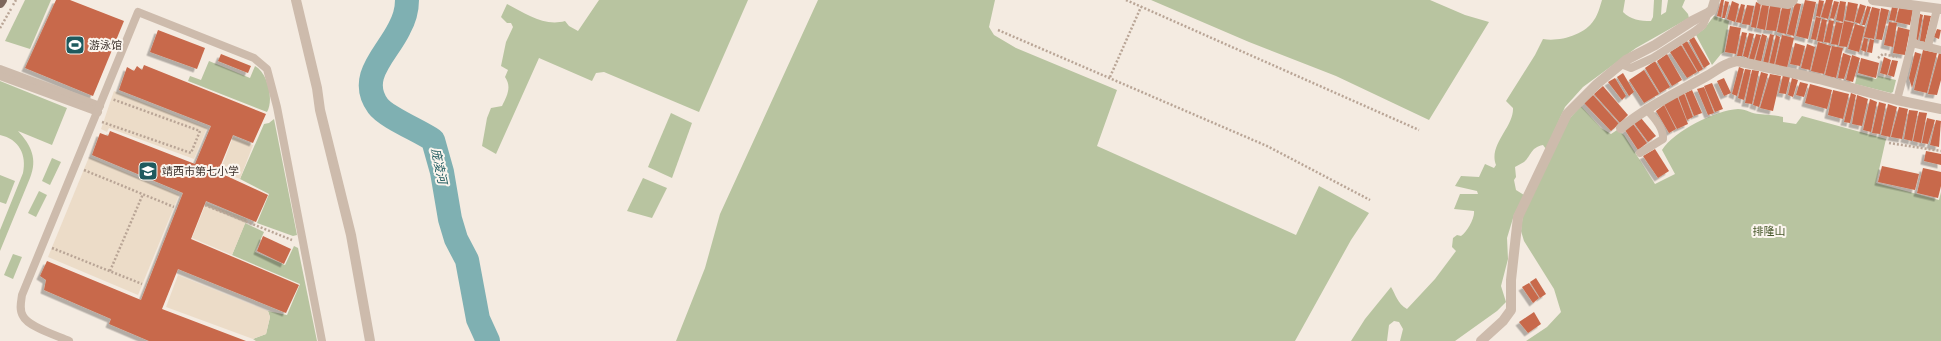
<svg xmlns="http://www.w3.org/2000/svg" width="1941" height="341" font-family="'Work Sans','Noto Sans SC',sans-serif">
	<defs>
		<filter id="shadow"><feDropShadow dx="-3.5" dy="3.5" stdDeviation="0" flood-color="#0004"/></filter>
	</defs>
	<rect width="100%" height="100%" fill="#f4ebe1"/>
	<g fill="#b8c4a0">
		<path d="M 25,0 L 51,0 L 30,49 L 5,41 Z"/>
		<path d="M 599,0 L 748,0 L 699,112 L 604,72 L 596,73 L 592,81 L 539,58 L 496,154 L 482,146 L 487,118 L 491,108 L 502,106 C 507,96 512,87 505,77 L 508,70 L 501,66 L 506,42 L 513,27 L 511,23 L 507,23 L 501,17 L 507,4 C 525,13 544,27 565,21 L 569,26 L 578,31 Z"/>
		<path d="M 818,0 L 995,0 L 989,27 L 994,35 L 1016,48 L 1117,90 L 1097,146 L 1296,235 L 1319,186 L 1369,213 L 1351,240 L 1295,341 L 676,341 L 705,268 L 720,214 Z"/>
		<path d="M 1151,0 L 1430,0 L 1465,15 L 1489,22 L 1429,120 L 1336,76 L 1249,42 Z"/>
		<path d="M 1602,0 L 1625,0 L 1623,12 C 1631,20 1640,21 1651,21 L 1653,17 L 1654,0 L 1662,0 L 1661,15 L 1666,12 L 1668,0 L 1685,0 L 1682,7 L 1688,14 L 1689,18 L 1636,48 L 1583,87 L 1565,107 L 1546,149 L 1543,145 C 1530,148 1532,155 1524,162 C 1521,164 1518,165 1515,167 L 1516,177 L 1514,180 L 1516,190 L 1524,195 L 1514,215 L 1507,238 L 1508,259 L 1501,286 L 1506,302 L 1497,311 L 1455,341 L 1400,341 L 1403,329 L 1399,322 L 1394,321 L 1389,325 L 1387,341 L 1351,341 L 1365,319 L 1391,287 C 1396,295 1397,303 1407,309 L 1435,279 L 1456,251 L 1452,247 L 1453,238 L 1457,235 L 1461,236 C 1467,232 1475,218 1474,211 L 1454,209 L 1460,194 L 1478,194 L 1477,191 L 1455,186 L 1461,176 L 1479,177 L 1485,164 L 1494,168 L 1496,165 C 1488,145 1514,127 1513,108 L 1506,101 L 1535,55 L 1543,39 C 1559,42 1585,35 1594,20 C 1598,15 1600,6 1602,0 Z"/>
		<path d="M 1714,16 L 1729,21 L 1724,52 L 1721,54 L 1712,65 L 1696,35 L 1704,29 Z"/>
		<path d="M 209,61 L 250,78 L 255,66 C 268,73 274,100 267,112 L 188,81 L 190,76 L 201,80 Z"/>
		<path d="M 1857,75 L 1876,79 L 1878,76 L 1896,80 L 1893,92 L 1891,93 L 1855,84 Z"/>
		<path d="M 0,81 L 67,108 L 52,145 L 18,131 C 31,145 38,159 30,178 L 0,251 L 0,230 L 23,173 C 27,155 19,139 0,135 Z"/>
		<path d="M 1581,106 L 1601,128 L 1611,134 L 1617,130 L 1624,135 L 1655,184 L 1675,174 L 1662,150 C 1674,131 1716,110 1738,109 C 1746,109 1752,114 1759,114 C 1767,115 1775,115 1783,117 L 1783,122 L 1796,124 L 1802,116 L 1886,139 L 1876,183 L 1939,200 L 1941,192 L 1941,341 L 1526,341 L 1547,327 L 1561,312 L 1554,289 L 1524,241 L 1521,231 L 1523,213 L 1568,120 Z"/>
		<path d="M 671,113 L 692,123 L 672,178 L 648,167 Z"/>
		<path d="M 274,119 L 297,235 L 293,236 L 257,223 L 269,194 L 240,179 L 264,124 L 269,123 Z"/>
		<path d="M 52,158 L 61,162 L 50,185 L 42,181 Z"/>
		<path d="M 0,175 L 15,181 L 6,204 L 0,202 Z"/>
		<path d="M 643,178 L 667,188 L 652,218 L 627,211 Z"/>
		<path d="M 39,191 L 47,195 L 36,217 L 28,213 Z"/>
		<path d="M 245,223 L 264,232 L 255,252 L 285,265 L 294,246 L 298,248 L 317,341 L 256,341 L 253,339 L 266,334 L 270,317 L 268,311 L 287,315 L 300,284 L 232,255 Z"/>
		<path d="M 13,254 L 22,257 L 13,279 L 4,275 Z"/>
	</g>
	<g fill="#ecdcc8">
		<path d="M 114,91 L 207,128 L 194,159 L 109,128 L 107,132 L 101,129 Z"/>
		<path d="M 233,137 L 253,145 L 240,179 L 220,171 Z"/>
		<path d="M 89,157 L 179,195 L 138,295 L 48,257 Z"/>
		<path d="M 206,203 L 247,219 L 232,255 L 192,238 Z"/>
		<path d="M 178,275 L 268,311 L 270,317 L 266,334 L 253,339 L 166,307 Z"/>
	</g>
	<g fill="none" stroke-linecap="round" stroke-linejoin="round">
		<path stroke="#7fb0b2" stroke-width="24" d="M 407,0 C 407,10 404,20 399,29 C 387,54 357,77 378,106 C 386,117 420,131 433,140 L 442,172 L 450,219 L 456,239 L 467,260 L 478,319 L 488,341"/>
	</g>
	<g fill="#c8694b" filter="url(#shadow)">
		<path d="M 56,0 L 70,0 L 124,21 L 93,96 L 25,68 Z"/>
		<path d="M 1721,0 L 1724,0 L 1721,17 L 1717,16 Z"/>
		<path d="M 1805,0 L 1816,2 L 1808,39 L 1796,36 Z"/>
		<path d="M 1819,0 L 1824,1 L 1820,17 L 1816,16 Z"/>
		<path d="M 1826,0 L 1833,0 L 1828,19 L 1821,17 Z"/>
		<path d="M 1725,1 L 1729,2 L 1725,18 L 1722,18 Z"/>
		<path d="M 1732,1 L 1739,4 L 1735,22 L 1727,19 Z"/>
		<path d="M 1834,1 L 1839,2 L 1834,19 L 1830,18 Z"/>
		<path d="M 1840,1 L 1846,2 L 1843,22 L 1836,20 Z"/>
		<path d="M 1756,2 L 1761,4 L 1756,28 L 1751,27 Z"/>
		<path d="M 1848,2 L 1858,4 L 1854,22 L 1845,20 Z"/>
		<path d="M 1795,3 L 1801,4 L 1794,36 L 1787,34 Z"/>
		<path d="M 1741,4 L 1745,5 L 1741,23 L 1736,22 Z"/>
		<path d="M 1762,4 L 1769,6 L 1765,30 L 1757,28 Z"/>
		<path d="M 1860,4 L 1866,6 L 1860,24 L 1855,22 Z"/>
		<path d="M 1747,5 L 1754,6 L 1750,25 L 1742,24 Z"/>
		<path d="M 1770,5 L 1781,7 L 1776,31 L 1766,30 Z"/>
		<path d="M 1867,6 L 1871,7 L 1865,25 L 1862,25 Z"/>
		<path d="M 1782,7 L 1791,8 L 1786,34 L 1777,32 Z"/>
		<path d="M 1872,7 L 1880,9 L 1874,39 L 1864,37 Z"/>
		<path d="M 1892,7 L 1898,8 L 1895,21 L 1889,20 Z"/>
		<path d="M 1881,8 L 1889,10 L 1882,40 L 1876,39 Z"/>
		<path d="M 1899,8 L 1913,10 L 1910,25 L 1896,22 Z"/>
		<path d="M 1920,14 L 1923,15 L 1918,40 L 1915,39 Z"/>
		<path d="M 1924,15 L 1931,16 L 1925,42 L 1920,41 Z"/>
		<path d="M 1816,17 L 1821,18 L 1816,40 L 1811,39 Z"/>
		<path d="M 1822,19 L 1827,20 L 1823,42 L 1817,41 Z"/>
		<path d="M 1829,20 L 1834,21 L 1830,43 L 1824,42 Z"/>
		<path d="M 1844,21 L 1854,23 L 1847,47 L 1839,46 Z"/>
		<path d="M 1836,22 L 1843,23 L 1838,45 L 1831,44 Z"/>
		<path d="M 1889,22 L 1897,23 L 1893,47 L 1884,45 Z"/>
		<path d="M 1855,24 L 1865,27 L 1859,52 L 1848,49 Z"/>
		<path d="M 1730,26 L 1741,28 L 1736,54 L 1725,52 Z"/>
		<path d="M 1898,27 L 1910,30 L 1905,55 L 1893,53 Z"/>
		<path d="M 1937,29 L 1941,30 L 1939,39 L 1934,37 Z"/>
		<path d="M 158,30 L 205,48 L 197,69 L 150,52 Z"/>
		<path d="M 1742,32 L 1747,33 L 1742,56 L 1737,56 Z"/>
		<path d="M 1749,33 L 1754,34 L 1748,58 L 1743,56 Z"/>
		<path d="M 1756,34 L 1761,35 L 1754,60 L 1749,59 Z"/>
		<path d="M 1762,34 L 1767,36 L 1761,62 L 1755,61 Z"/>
		<path d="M 1770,34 L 1774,35 L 1768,64 L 1763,63 Z"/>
		<path d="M 1776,35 L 1780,37 L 1774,65 L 1769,65 Z"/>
		<path d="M 1782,35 L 1794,38 L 1787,68 L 1775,65 Z"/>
		<path d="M 1694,37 L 1710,64 L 1704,68 L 1689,40 Z"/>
		<path d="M 1864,38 L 1868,39 L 1866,52 L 1861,50 Z"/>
		<path d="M 1870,39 L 1874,40 L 1872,53 L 1867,52 Z"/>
		<path d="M 1687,41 L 1703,69 L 1698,72 L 1682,44 Z"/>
		<path d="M 1818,42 L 1831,46 L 1824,74 L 1811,71 Z"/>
		<path d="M 1795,43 L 1805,46 L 1800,66 L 1790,64 Z"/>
		<path d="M 1807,44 L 1815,47 L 1810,70 L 1801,68 Z"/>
		<path d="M 1681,45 L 1697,72 L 1687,78 L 1670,52 Z"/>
		<path d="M 1832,46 L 1843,48 L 1836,78 L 1825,75 Z"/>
		<path d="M 1923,50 L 1937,53 L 1927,93 L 1914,90 Z"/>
		<path d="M 1915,52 L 1921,54 L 1912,88 L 1909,78 Z"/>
		<path d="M 1843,53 L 1851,56 L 1844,79 L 1838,78 Z"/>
		<path d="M 1939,53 L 1941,54 L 1941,80 L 1937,95 L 1928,94 Z"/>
		<path d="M 221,54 L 251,66 L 248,73 L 218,61 Z"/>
		<path d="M 1667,54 L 1682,80 L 1672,86 L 1657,61 Z"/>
		<path d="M 1852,55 L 1860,58 L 1853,82 L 1846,80 Z"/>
		<path d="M 1884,57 L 1891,60 L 1887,75 L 1880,73 Z"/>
		<path d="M 1861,58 L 1879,63 L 1876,78 L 1858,73 Z"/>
		<path d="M 1892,60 L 1898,61 L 1894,77 L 1888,75 Z"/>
		<path d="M 1655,61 L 1670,87 L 1660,93 L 1645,68 Z"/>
		<path d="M 144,65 L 266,114 L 253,143 L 233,135 L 218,172 L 268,195 L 256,222 L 206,201 L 191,239 L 299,285 L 286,313 L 178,269 L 162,309 L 246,341 L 149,341 L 109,324 L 111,319 L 44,290 L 46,280 L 40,276 L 47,261 L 141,300 L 183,193 L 92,155 L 100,133 L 108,136 L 110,131 L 195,164 L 211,126 L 119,90 L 127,67 L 134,71 L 137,66 L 142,70 Z"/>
		<path d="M 1739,67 L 1744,69 L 1737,96 L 1732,94 Z"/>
		<path d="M 1745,69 L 1751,70 L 1744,100 L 1738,98 Z"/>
		<path d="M 1644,70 L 1659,94 L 1644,103 L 1629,80 Z"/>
		<path d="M 1752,70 L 1759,71 L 1752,104 L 1745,103 Z"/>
		<path d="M 1761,72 L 1768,74 L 1759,107 L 1753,105 Z"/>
		<path d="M 1623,73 L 1634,92 L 1629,96 L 1617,77 Z"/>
		<path d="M 1770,74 L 1781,76 L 1773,111 L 1760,108 Z"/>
		<path d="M 1783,75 L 1790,77 L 1786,94 L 1779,93 Z"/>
		<path d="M 1615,78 L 1626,96 L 1622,100 L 1608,82 Z"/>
		<path d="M 1724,78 L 1731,93 L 1724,96 L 1717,81 Z"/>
		<path d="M 1792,78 L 1798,80 L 1793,97 L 1788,95 Z"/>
		<path d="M 1800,82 L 1808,84 L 1804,97 L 1796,95 Z"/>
		<path d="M 1712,83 L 1723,109 L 1715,112 L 1704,86 Z"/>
		<path d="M 1810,84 L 1832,90 L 1827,109 L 1805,103 Z"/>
		<path d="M 1603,86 L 1628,115 L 1620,123 L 1594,94 Z"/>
		<path d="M 1704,87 L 1714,113 L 1708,115 L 1697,89 Z"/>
		<path d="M 1692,90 L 1702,113 L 1694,116 L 1685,93 Z"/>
		<path d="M 1833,90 L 1849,94 L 1843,119 L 1828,115 Z"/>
		<path d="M 1684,93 L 1693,117 L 1687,120 L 1678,96 Z"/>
		<path d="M 1851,93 L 1856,95 L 1850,123 L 1844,122 Z"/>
		<path d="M 1593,95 L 1619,124 L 1611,131 L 1584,103 Z"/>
		<path d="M 1857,95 L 1868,99 L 1862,126 L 1852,124 Z"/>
		<path d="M 1677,96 L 1688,124 L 1677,129 L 1664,104 Z"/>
		<path d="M 1870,99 L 1877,102 L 1871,132 L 1863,130 Z"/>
		<path d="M 1879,102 L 1886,104 L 1880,134 L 1872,133 Z"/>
		<path d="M 1888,104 L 1897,107 L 1890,137 L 1881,135 Z"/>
		<path d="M 1664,105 L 1676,129 L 1669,133 L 1656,111 Z"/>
		<path d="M 1899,107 L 1908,109 L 1902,139 L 1891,137 Z"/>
		<path d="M 1909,110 L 1918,111 L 1912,141 L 1904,139 Z"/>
		<path d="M 1919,112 L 1927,113 L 1921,143 L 1913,141 Z"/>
		<path d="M 1641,118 L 1656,136 L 1648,142 L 1634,123 Z"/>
		<path d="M 1927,118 L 1935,120 L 1928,144 L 1922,143 Z"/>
		<path d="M 1936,120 L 1941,121 L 1939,147 L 1930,145 Z"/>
		<path d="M 1633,124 L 1647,143 L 1638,150 L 1625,130 Z"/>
		<path d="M 1655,149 L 1669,171 L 1658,178 L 1643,156 Z"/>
		<path d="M 1926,151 L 1941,154 L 1941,165 L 1924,161 Z"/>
		<path d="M 1882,166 L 1919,174 L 1915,190 L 1878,182 Z"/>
		<path d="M 1923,168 L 1941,172 L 1941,186 L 1938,198 L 1917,193 Z"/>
		<path d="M 263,236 L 291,249 L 284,264 L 257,251 Z"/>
		<path d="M 1536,278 L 1546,294 L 1540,298 L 1530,282 Z"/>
		<path d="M 1529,283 L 1539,298 L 1533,303 L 1522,287 Z"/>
		<path d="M 1534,312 L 1541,324 L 1528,333 L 1519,322 Z"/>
	</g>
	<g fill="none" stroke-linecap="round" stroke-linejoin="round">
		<g stroke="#b9a596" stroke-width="2.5" stroke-dasharray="2 2" stroke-linecap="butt">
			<path d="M 1126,0 L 1419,130"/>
			<path d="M 13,5 L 16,0"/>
			<path d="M 0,28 L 11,9"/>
			<path d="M 998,30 L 1267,146 L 1370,200"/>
			<path d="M 1878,58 L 1883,54 L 1897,57"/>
			<path d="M 1110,77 L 1141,7"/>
			<path d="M 102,122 L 191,153 L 200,131 L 112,99"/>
			<path d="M 1889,143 L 1941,151"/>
			<path d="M 84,170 L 174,207"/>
			<path d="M 205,205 L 292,240"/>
			<path d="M 52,248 L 142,284"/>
			<path d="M 110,271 L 143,194"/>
		</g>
		<g stroke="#cdbbac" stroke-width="8">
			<path d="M 1912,43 L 1941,50"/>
			<path d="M 1928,46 L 1937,9"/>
			<path d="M 1621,64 L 1631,68 L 1653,58 L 1694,32 L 1703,25 L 1708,13"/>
			<path d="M 0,69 L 100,106"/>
			<path d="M 0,76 L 98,112"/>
			<path d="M 1897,100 L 1912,43 L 1917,6"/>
			<path d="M 1640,153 L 1663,139 C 1664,129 1653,116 1646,109"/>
			<path d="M 69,341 C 58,336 28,327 23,316 C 19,310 21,302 22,295 L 138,12 L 254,58 L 267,69 L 277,107 L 322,341"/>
		</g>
		<g stroke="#cdbbac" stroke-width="10">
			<path d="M 296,0 L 317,88 L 320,110 L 351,235 L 370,341"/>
			<path d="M 1762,0 L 1788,4 L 1793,0"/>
			<path d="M 1873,0 L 1941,9"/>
			<path d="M 1621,128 C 1647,107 1676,93 1705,77 C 1718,70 1722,64 1737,61 L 1819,79 L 1897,100 L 1941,109"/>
			<path d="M 1481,341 L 1503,321 L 1511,310 L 1511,280 L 1518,217 L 1567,114 L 1597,84 L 1626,60 L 1655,45 L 1692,21 L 1708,13 L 1712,10 L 1715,0"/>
		</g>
		<path stroke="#7d675c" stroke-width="10" d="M 0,3 L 2,0"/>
	</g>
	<defs>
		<g id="stadium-square" transform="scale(1)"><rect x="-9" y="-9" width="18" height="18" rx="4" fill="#1f5a5e" stroke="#fbf5ee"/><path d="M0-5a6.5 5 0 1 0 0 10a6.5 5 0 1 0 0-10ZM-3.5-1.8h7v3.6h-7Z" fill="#fff"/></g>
		<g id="school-square" transform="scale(1)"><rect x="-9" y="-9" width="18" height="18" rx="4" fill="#1f5a5e" stroke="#fbf5ee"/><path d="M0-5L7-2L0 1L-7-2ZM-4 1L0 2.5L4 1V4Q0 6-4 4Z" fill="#fff"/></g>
	</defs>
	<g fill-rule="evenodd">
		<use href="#stadium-square" x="75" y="45"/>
		<use href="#school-square" x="148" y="171"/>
	</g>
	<g text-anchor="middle" stroke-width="4" stroke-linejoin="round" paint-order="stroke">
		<g font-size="11" fill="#3b302b" stroke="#fbf5ee" text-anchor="start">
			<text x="89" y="49">游泳馆</text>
			<text x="162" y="175">靖西市第七小学</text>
		</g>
		<g font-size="11" fill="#4a5a2e" stroke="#fbf5ee">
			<text x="1769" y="235">排隆山</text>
		</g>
		<g font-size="12" font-style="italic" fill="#1f5a5e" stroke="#fbf5ee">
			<text transform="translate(439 166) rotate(78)" y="4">庞凌河</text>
		</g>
	</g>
</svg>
